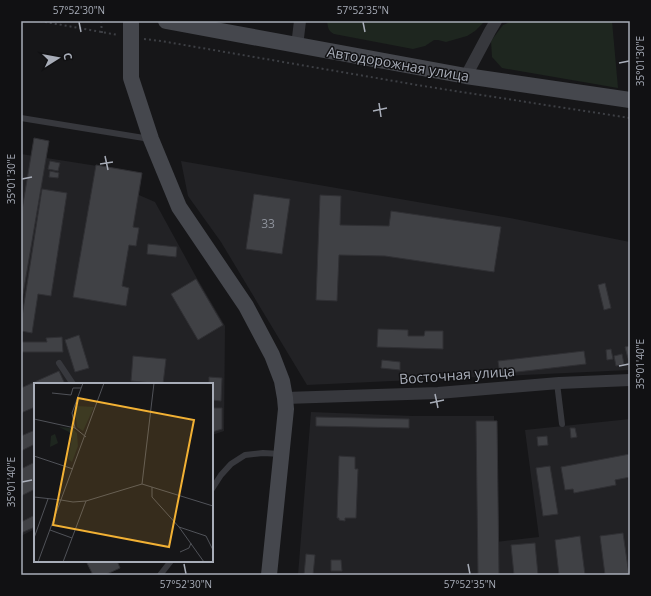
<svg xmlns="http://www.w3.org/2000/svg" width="651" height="596" font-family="'Open Sans',sans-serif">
	<rect width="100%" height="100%" fill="#161618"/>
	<g fill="#222225">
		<path d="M 21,154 L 142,173 L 139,195 L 155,202 L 195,275 L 225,326 L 224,431 L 212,435 L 212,384 L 35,384 L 35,529 L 21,536 Z"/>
		<path d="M 181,161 L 510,218 L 630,242 L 630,370 L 307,385 L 263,312 L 221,242 L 188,196 Z"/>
		<path d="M 311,412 L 413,416 L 494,416 L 496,542 L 539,537 L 525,430 L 630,419 L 630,575 L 298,575 Z"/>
	</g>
	<g fill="#1e261f">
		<path d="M 327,21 L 485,21 L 475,31 L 467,36 L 446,42 L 438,40 L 434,40 L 425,46 L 413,49 L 334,34 C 328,31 328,27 327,21 Z"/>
		<path d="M 512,21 L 612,21 L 618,88 L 502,68 L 492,57 L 491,41 L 503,25 Z"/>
	</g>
	<g fill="#404145" stroke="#303034">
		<path d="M 34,138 L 49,141 L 21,306 L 21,216 Z"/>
		<path d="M 50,161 L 60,163 L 58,171 L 48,169 Z"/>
		<path d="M 96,165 L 142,173 L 133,227 L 139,228 L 136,246 L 129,245 L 122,286 L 129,288 L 126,306 L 73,297 Z"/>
		<path d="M 50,171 L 59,173 L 58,178 L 49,177 Z"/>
		<path d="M 42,189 L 67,193 L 51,296 L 38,294 L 32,333 L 21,331 L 21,323 Z"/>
		<path d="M 254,194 L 290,199 L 282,254 L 246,249 Z"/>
		<path d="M 320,195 L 341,196 L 340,225 L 389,226 L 391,211 L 501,227 L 494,272 L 385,256 L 339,255 L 337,301 L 316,300 Z"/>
		<path d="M 148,244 L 177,247 L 176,257 L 147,254 Z"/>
		<path d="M 196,279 L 223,325 L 198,340 L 171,294 Z"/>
		<path d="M 605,283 L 611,308 L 604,310 L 598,285 Z"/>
		<path d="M 378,329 L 408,330 L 408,336 L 424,336 L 425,331 L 443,331 L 443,349 L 377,347 Z"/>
		<path d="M 79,335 L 89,368 L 75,372 L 65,340 Z"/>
		<path d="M 62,337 L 63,352 L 21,352 L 21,342 L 47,342 L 46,338 Z"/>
		<path d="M 630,346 L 630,362 L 629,362 L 625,347 Z"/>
		<path d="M 611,349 L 613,359 L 607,360 L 606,350 Z"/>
		<path d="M 584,351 L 586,364 L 500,374 L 498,361 Z"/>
		<path d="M 622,354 L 624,364 L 616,366 L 614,356 Z"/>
		<path d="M 133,356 L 166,359 L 163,384 L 131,381 Z"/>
		<path d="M 382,360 L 400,362 L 400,370 L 381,368 Z"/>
		<path d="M 59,371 L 65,384 L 35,384 L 35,407 L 21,413 L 21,388 Z"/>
		<path d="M 209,377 L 222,378 L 221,401 L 212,400 L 212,384 L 209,384 Z"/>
		<path d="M 212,408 L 222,408 L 222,429 L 212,432 Z"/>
		<path d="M 316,417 L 409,419 L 409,428 L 316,426 Z"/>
		<path d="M 476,421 L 497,421 L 499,575 L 478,575 Z"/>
		<path d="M 570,428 L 575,428 L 577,437 L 571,438 Z"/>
		<path d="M 35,430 L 35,444 L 21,451 L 21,436 Z"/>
		<path d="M 547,436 L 548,445 L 538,446 L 537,437 Z"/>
		<path d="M 630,454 L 630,477 L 615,480 L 616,485 L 574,493 L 573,489 L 565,490 L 561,467 Z"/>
		<path d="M 339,456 L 355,457 L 355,469 L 358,469 L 356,518 L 345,518 L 345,521 L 339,520 L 339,518 L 337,518 Z"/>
		<path d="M 35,462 L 35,489 L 21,496 L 21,469 Z"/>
		<path d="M 550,466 L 558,514 L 543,516 L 536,468 Z"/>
		<path d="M 35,515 L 35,527 L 21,533 L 21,522 Z"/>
		<path d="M 623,533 L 629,575 L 605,575 L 600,536 Z"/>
		<path d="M 580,536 L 585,575 L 559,575 L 555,540 Z"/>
		<path d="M 535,543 L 538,575 L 514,575 L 511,545 Z"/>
		<path d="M 306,554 L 315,555 L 313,575 L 304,575 Z"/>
		<path d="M 331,560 L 341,560 L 342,571 L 331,571 Z"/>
		<path d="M 86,561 L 117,561 L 120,568 L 105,575 L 93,575 Z"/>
	</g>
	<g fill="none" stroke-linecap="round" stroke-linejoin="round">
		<g stroke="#3d3f44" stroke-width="2" stroke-dasharray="2 3" stroke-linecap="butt">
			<path d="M 40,21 L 118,35"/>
			<path d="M 101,21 L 102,33"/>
			<path d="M 144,39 L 161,41 L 423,86 L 630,118"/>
		</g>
		<g stroke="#37383d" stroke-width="6">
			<path d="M 21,118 L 150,139"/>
			<path d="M 59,363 L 73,384"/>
			<path d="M 557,383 L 562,424"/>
			<path d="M 212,489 L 221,475 L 231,464 L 245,455 L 263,453 L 281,454"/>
			<path d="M 160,575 L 171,561"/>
		</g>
		<g stroke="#37383d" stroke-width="12">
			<path d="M 297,46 L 300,21"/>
			<path d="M 466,76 L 490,31 L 496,21"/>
			<path d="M 285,398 L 438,393 L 559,383 L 630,380"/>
		</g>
		<g stroke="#45474d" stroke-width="16">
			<path d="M 131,21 L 131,78 L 151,139 L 179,207 L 246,306 L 272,355 L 282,381 L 285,398 L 286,409 L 269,575"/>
			<path d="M 166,21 L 466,76 L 630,100"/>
		</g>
	</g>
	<path fill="none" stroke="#a8adb8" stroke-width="1.5" d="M 79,22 L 81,32M 363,22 L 365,32M 619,63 L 629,61M 379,103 L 381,117M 373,111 L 387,108M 105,156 L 108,170M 100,164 L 113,162M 22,179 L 32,177M 619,366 L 629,364M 435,394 L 438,408M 430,403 L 444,400M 22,482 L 32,480M 184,564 L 186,574M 468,564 L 470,574"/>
	<g text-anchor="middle" stroke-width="3" stroke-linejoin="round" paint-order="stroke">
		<g font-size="12" fill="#8e929b">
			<text x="268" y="228">33</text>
		</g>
		<g font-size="14" fill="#a8adb8" stroke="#111113">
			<text transform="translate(398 64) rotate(10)" y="5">Автодорожная улица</text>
			<text transform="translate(457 375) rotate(-4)" y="5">Восточная улица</text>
		</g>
	</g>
	<g transform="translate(34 383)">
		<rect width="179" height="179" fill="#161618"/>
		<path d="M 43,23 L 60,24 L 49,48 L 43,44 L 41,28 ZM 25,44 L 38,45 L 43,50 L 44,63 L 38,79 L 34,76 L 38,55 L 35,49 ZM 21,51 L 24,60 L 16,64 L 17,53 Z" fill="#1e261f"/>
		<path fill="none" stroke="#505258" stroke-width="1" d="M 18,10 L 37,12 L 39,5 L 47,5M 0,36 L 41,45 L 52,54M 41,45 L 38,30 L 49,0M 0,73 L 39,86M 108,101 L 120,0M 118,104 L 118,114 L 145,144 L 172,153 L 179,167M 0,114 L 27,117M 27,117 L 39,119 L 52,118 L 108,101 L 179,123M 145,144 L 170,179M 16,147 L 38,155M 0,155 L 14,116M 146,169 L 155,165 L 157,160M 4,179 L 70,0M 29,179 L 52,118"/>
		<path fill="#f2b134" fill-opacity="0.15" stroke="#f2b134" stroke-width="2" d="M 44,15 L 160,37 L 135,164 L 19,142 Z"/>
		<rect width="179" height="179" fill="none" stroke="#a8adb8" stroke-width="2"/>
	</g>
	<rect width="651" height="596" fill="none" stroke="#111113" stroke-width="44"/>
	<g transform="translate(58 58) rotate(79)" stroke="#111113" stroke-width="3" paint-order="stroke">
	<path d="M0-3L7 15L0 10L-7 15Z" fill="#a8adb8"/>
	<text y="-6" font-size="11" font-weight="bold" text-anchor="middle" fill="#a8adb8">С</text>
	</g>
	<rect x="22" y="22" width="607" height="552" fill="none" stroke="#a8adb8" stroke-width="1.5"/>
	<g font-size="10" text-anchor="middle" fill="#a8adb8">
		<text x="79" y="14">57°52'30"N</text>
		<text x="363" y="14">57°52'35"N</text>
		<text transform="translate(640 61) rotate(-90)" y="4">35°01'30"E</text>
		<text transform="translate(11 179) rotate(-90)" y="4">35°01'30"E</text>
		<text transform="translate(640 364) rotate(-90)" y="4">35°01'40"E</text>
		<text transform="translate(11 482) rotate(-90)" y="4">35°01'40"E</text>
		<text x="186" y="588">57°52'30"N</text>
		<text x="470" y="588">57°52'35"N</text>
	</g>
</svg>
